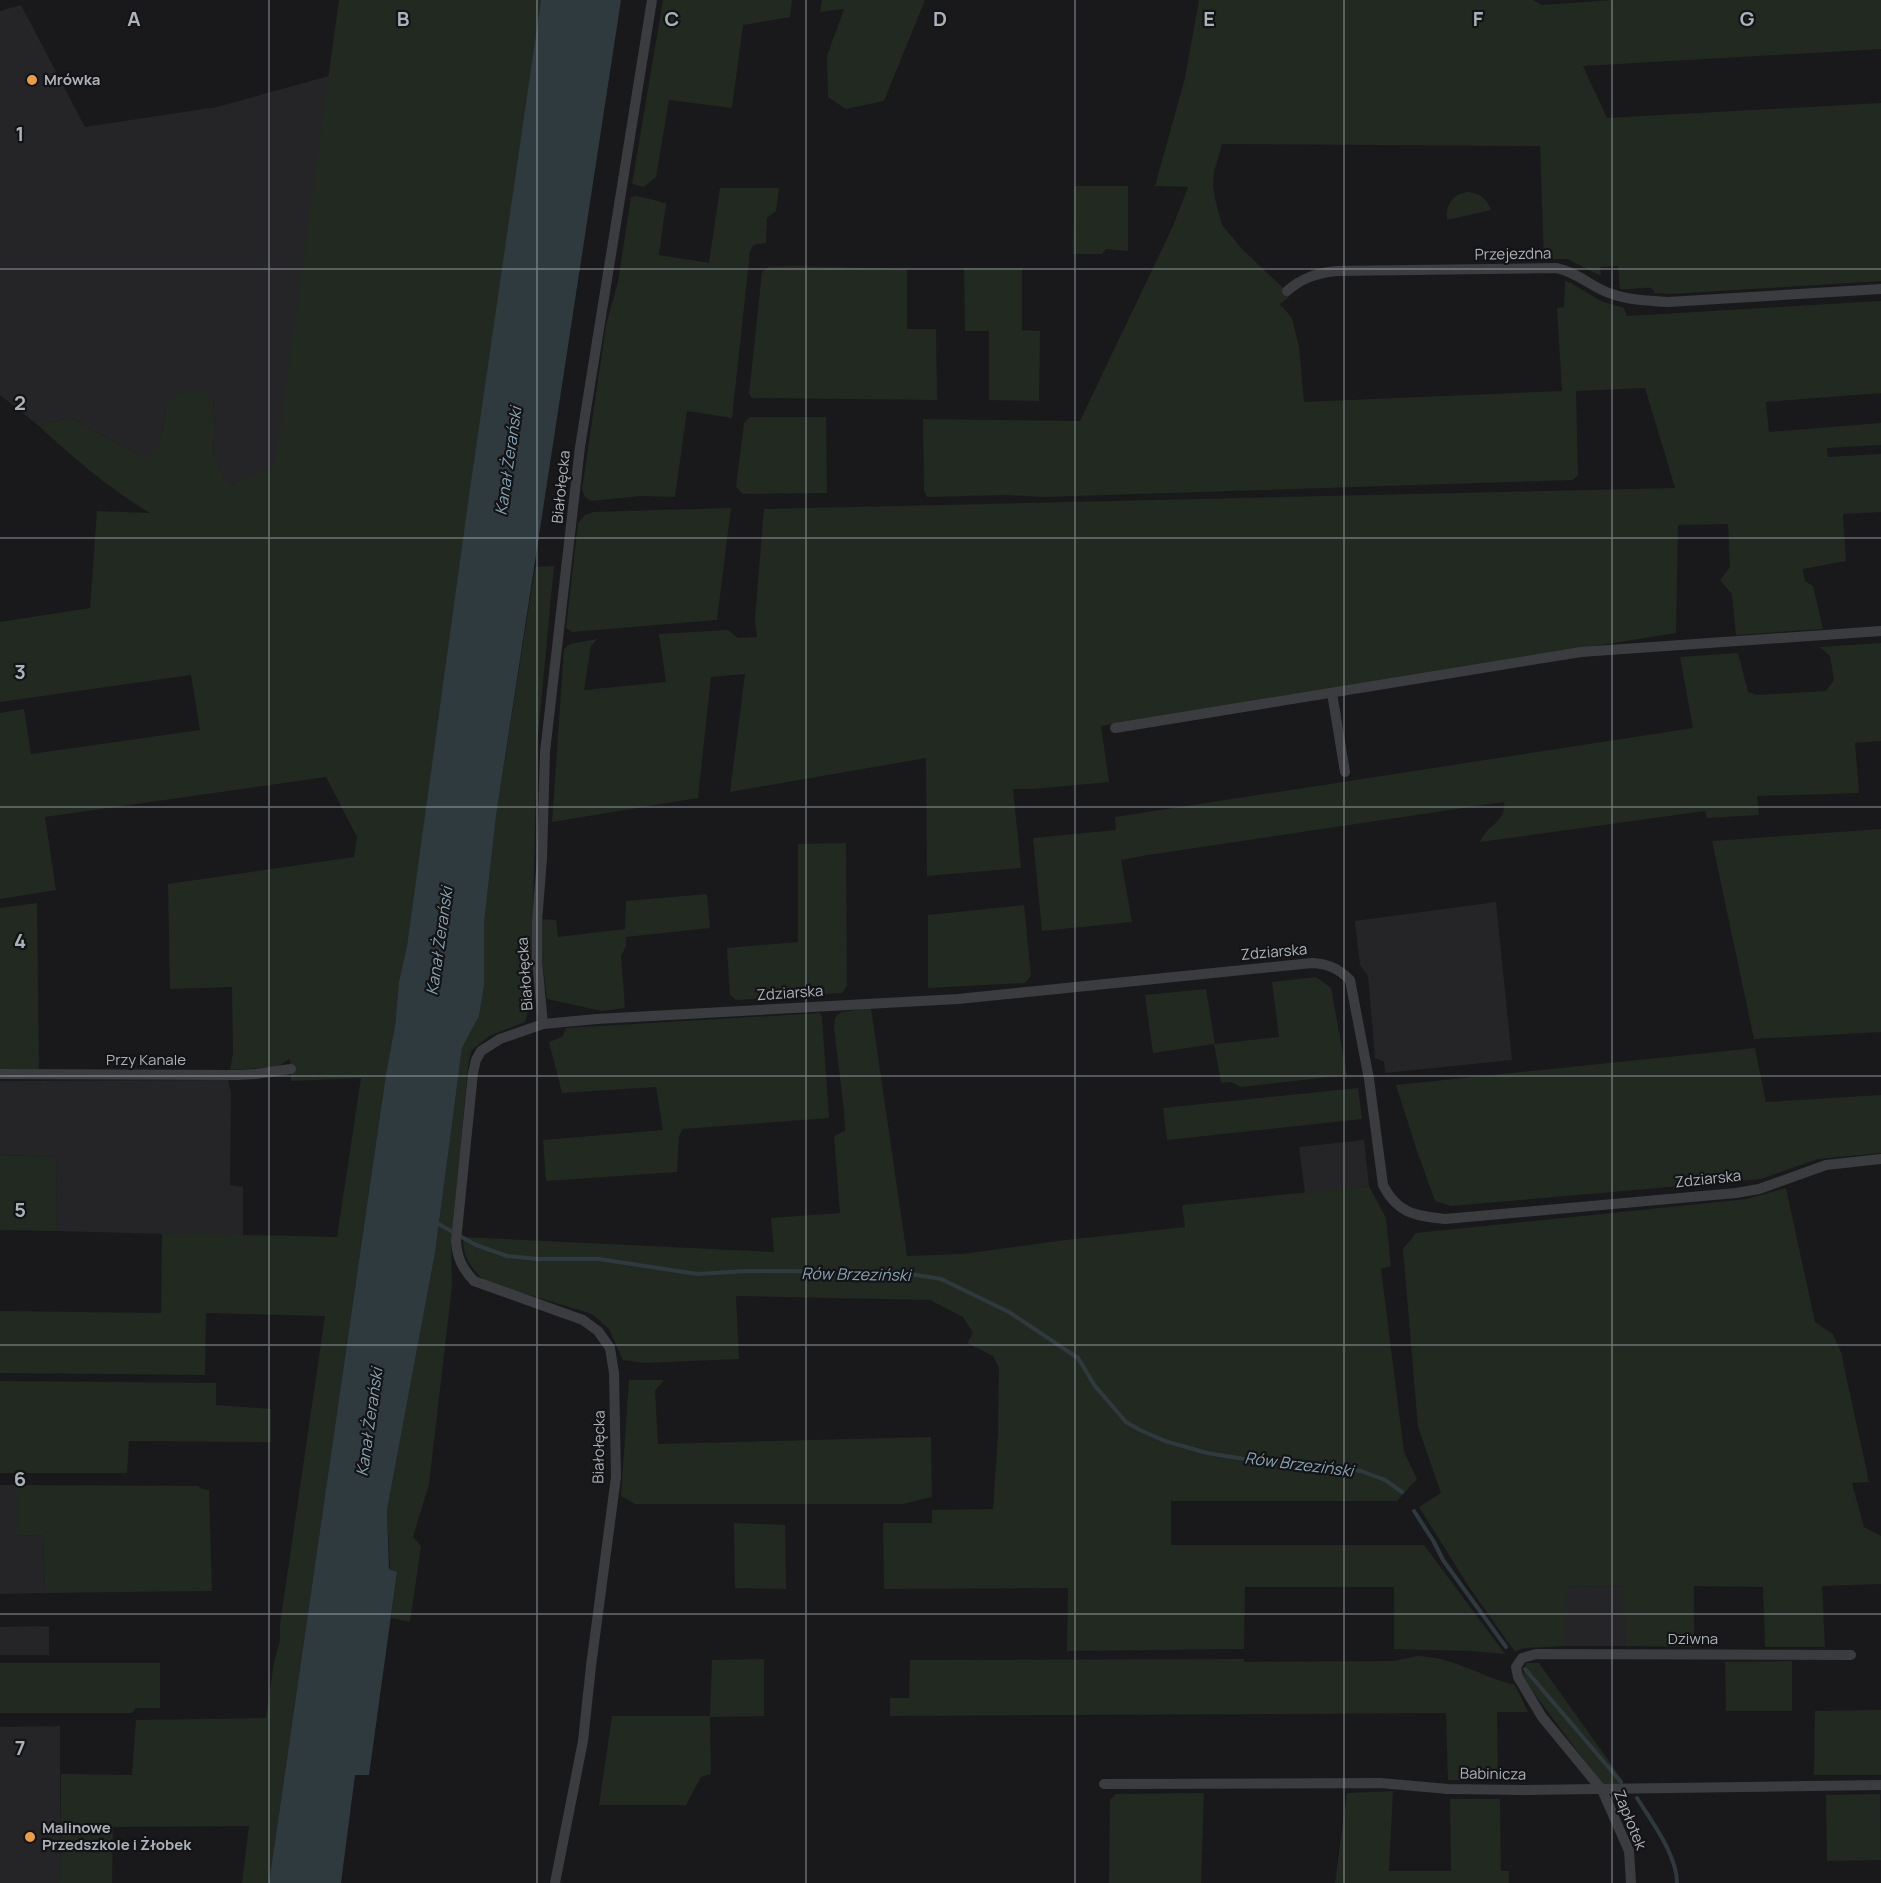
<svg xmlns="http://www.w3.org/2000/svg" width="1881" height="1883" font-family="Manrope,sans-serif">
	<rect width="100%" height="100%" fill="#19191b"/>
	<g fill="#252528">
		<path d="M 21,5 L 85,127 L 217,107 L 329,76 L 276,465 L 231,485 L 219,469 L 213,451 L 215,424 L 213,397 L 166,406 L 160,444 L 145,458 L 69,417 L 39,426 L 0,395 L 0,11 Z"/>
		<path d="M 1496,902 L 1512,1060 L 1385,1073 L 1384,1062 L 1375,1058 L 1368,976 L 1360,965 L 1355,921 Z"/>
		<path d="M 228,1080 L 231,1093 L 230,1185 L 243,1187 L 243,1236 L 57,1231 L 56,1157 L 0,1155 L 0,1081 Z"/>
		<path d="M 1364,1140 L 1369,1186 L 1305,1193 L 1299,1147 Z"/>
		<path d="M 0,1485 L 18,1485 L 18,1535 L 43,1536 L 45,1593 L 0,1594 Z"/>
		<path d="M 1623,1586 L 1626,1646 L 1565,1646 L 1565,1587 Z"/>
		<path d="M 49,1626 L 49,1655 L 0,1655 L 0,1627 Z"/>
		<path d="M 60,1726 L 60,1883 L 0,1883 L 0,1727 Z"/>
	</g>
	<g fill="#212921">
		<path d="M 339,0 L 541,0 L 407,946 L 399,981 L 395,1026 L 386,1074 L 269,1883 L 242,1883 L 249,1826 L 113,1827 L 112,1883 L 60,1883 L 61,1774 L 132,1775 L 136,1720 L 266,1718 L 274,1662 L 280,1641 L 280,1624 L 325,1316 L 206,1313 L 205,1375 L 0,1373 L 0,1311 L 161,1313 L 162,1233 L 337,1237 L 361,1078 L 291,1081 L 290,1059 L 277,1067 L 230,1070 L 233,1053 L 232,987 L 170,989 L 168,884 L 354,857 L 357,837 L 326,777 L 45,817 L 56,890 L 0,899 L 0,713 L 24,709 L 31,754 L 200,730 L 191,675 L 0,702 L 0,622 L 90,608 L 97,511 L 150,513 C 110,489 73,458 39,426 L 69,417 L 145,458 L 160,444 L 166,406 L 174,393 L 200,391 L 213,397 L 215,425 L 213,451 L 219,469 L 231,485 L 275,465 Z"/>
		<path d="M 663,0 L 792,0 L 790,17 L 743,25 L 732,108 L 669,100 L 656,177 L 644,187 L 632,184 Z"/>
		<path d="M 822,0 L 925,0 L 884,101 L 846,109 L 828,97 L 827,56 L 844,9 L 820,12 Z"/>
		<path d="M 1199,0 L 1533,0 L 1542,5 L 1613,0 L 1881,0 L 1881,49 L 1583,66 L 1607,118 L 1881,103 L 1881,281 L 1671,294 L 1655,293 L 1651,288 C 1640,287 1631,290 1620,289 L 1618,266 L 1600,267 L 1601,276 L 1567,259 L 1544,259 L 1540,146 L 1222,144 L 1214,172 L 1213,184 L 1215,199 L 1222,225 L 1243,250 L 1282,287 L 1289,297 L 1280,304 L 1292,318 L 1299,347 L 1304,402 L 1562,391 L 1557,308 L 1564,307 L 1565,281 L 1571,283 L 1601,301 L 1624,308 L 1627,316 L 1881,301 L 1881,393 L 1766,402 L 1769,432 L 1881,423 L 1881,445 L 1827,448 L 1828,457 L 1881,454 L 1881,512 L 1843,514 L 1846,561 L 1803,569 L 1805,581 L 1813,586 L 1823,629 L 1736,635 L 1732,594 L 1720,580 L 1730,567 L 1728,524 L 1678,525 L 1676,633 L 1101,726 L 1109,782 L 1033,789 L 1013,789 L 1021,868 L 927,876 L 926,758 L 730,792 L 745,674 L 711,677 L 698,798 L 552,822 L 564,649 L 570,644 L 597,639 L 591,646 L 584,690 L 666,682 L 659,634 L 728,630 L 738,638 L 757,637 L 755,619 L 764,509 L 1675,488 L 1645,388 L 1576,391 L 1578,475 L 1573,480 L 1044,497 L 1007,495 L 927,497 L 924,491 L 923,419 L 1080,421 L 1173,226 L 1188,187 L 1155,186 L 1185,78 Z"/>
		<path d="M 1074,186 L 1128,186 L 1128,251 L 1106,249 L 1102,254 L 1073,254 Z"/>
		<path d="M 720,188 L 779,188 L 776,211 L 767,218 L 766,243 L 753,245 L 750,252 L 732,418 L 687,411 L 675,497 L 641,496 L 591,501 L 585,497 L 582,490 L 606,325 L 618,282 L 631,197 L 637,196 L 666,203 L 659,255 L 709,263 Z"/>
		<path d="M 1468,192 C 1480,193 1487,199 1491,210 L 1447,220 C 1445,205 1453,194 1468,192 Z"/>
		<path d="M 794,266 L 907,269 L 907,329 L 936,329 L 937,400 L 752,398 L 749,394 L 762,272 L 769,267 Z"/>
		<path d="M 964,268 L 1022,268 L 1022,330 L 1040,331 L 1039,401 L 989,400 L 989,331 L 965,331 Z"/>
		<path d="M 750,417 L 826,417 L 827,493 L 743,494 L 736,487 L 744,423 Z"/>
		<path d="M 731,508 L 717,620 L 572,632 L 566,628 L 578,523 L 585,515 L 593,512 Z"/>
		<path d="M 554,566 L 537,745 L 531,999 L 525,1022 L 489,1036 L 471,1051 L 468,1067 L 451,1245 L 452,1286 L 429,1484 L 413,1537 L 421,1546 L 410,1622 L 391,1618 L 397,1573 L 390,1569 L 387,1510 L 435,1253 L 462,1048 L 479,1016 L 484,986 L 484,923 L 496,816 L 535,567 Z"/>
		<path d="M 1881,643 L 1881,741 L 1855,743 L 1859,793 L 1757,796 L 1759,815 L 1707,818 L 1705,811 L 1480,842 C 1486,826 1507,821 1504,802 L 1148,855 L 1121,860 L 1132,922 L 1042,931 L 1033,838 L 1116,830 L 1115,817 L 1693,728 L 1680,657 L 1738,653 L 1748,692 L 1757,695 L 1826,691 L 1834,680 L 1830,656 L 1820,647 Z"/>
		<path d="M 1881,829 L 1881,1032 L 1754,1039 L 1712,841 Z"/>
		<path d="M 846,843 L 847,986 L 842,993 L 736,1000 L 730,995 L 727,948 L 798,942 L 798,844 Z"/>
		<path d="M 707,894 L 710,928 L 626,937 L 626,946 L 621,956 L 625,1008 L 602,1011 L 547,999 L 542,957 L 541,919 L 556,920 L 558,937 L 625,929 L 626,901 Z"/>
		<path d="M 37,903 L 39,1070 L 0,1069 L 0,908 Z"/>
		<path d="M 1024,905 L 1031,976 L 1025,983 L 928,988 L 928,915 Z"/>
		<path d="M 1316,977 L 1331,988 L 1347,1075 L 1241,1087 L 1231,1082 L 1221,1083 L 1214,1044 L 1153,1053 L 1145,995 L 1206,989 L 1215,1044 L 1279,1037 L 1272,982 Z"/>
		<path d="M 871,1008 L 907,1256 L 962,1254 L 1066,1240 L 1185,1227 L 1182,1205 L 1369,1186 L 1386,1218 L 1391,1266 L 1381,1269 L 1404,1452 L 1417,1479 L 1397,1501 L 1171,1501 L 1171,1545 L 1424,1545 L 1505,1654 L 1471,1651 L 1394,1649 L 1394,1587 L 1245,1587 L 1244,1649 L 1067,1651 L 1068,1588 L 884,1589 L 883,1523 L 932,1523 L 932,1510 L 993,1509 L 998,1436 L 999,1368 L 993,1356 L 967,1343 L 973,1333 L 963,1317 L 930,1300 L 736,1296 L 739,1359 L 643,1363 L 623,1360 L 609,1329 L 592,1314 L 487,1282 C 472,1272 462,1255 463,1237 L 774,1252 L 771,1218 L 840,1213 L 834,1136 L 845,1131 L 844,1111 L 834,1027 L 835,1018 L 841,1012 Z"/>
		<path d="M 820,1013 L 822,1017 L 829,1118 L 683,1129 L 679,1136 L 677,1172 L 546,1181 L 543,1140 L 663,1130 L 656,1087 L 562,1093 L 549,1042 L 562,1037 L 566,1028 Z"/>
		<path d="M 1755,1048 L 1766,1102 L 1881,1095 L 1881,1153 L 1818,1159 L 1761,1179 L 1451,1206 L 1435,1201 L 1417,1151 L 1396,1085 Z"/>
		<path d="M 1358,1088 L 1362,1119 L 1167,1140 L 1163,1108 Z"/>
		<path d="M 0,1155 L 56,1157 L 57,1231 L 0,1230 Z"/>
		<path d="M 1786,1188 L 1815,1322 L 1833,1334 L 1841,1352 L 1869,1482 L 1852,1483 L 1864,1527 L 1881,1536 L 1881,1584 L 1822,1586 L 1825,1647 L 1765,1647 L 1763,1587 L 1694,1586 L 1694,1647 L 1626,1646 L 1622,1586 L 1565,1587 L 1565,1646 L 1524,1648 L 1515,1652 L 1469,1587 L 1419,1507 L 1441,1493 L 1418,1427 L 1403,1249 L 1416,1233 L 1747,1199 Z"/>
		<path d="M 629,1380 L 664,1380 L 655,1391 L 658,1444 L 931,1437 L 932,1497 L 903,1504 L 635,1504 L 621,1496 Z"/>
		<path d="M 0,1381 L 216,1383 L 216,1405 L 271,1409 L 271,1442 L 129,1441 L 127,1473 L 0,1473 Z"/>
		<path d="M 18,1485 L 198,1486 L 202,1489 L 209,1490 L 212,1591 L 45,1593 L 43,1536 L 18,1535 Z"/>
		<path d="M 734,1523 L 785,1525 L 786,1589 L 735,1588 Z"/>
		<path d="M 1418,1656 C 1453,1657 1482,1677 1515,1685 L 1528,1712 L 1497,1712 L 1498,1780 L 1448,1780 L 1446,1713 L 890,1716 L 890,1698 L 909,1698 L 910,1660 L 1244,1659 L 1244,1662 L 1394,1661 Z"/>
		<path d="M 764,1659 L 764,1716 L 710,1717 L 711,1774 L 701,1777 L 686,1805 L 599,1805 L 612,1716 L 710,1716 L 712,1660 Z"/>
		<path d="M 1792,1661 L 1792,1711 L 1726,1711 L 1725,1662 Z"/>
		<path d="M 0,1663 L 160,1663 L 160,1708 L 136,1708 L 132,1713 L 0,1713 Z"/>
		<path d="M 1526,1663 L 1539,1663 L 1621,1778 L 1620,1786 L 1605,1788 L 1530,1688 L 1523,1675 Z"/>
		<path d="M 1881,1710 L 1881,1775 L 1814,1775 L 1815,1711 Z"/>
		<path d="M 1393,1791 L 1389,1871 L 1451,1871 L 1450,1799 L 1500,1799 L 1501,1871 L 1509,1871 L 1509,1883 L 1335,1883 L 1347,1793 Z"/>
		<path d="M 1204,1793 L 1201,1883 L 1109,1883 L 1110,1800 L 1116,1794 Z"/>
		<path d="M 1880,1794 L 1881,1860 L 1827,1861 L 1826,1795 Z"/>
	</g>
	<path fill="#2f3a3f" d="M 541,0 L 621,0 L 496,816 L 484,923 L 484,986 L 479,1016 L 462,1048 L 435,1253 L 387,1510 L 389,1569 L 397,1572 L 369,1775 L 355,1775 L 341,1883 L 269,1883 L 386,1074 L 395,1026 L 399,981 L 407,946 L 469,496 Z"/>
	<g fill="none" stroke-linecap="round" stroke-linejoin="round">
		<g stroke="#2f3a3f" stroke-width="4">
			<path d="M 435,1222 L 476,1245 L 507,1256 L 538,1259 L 599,1259 L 697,1274 L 747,1271 L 898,1272 L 941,1279 L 1009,1312 L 1078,1358 L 1095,1386 L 1126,1422 L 1140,1430 L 1165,1441 L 1207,1453 L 1245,1459 L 1321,1465 L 1361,1471 L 1385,1480 L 1402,1492"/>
			<path d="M 1414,1511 L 1434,1542 L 1443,1560 L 1506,1647"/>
			<path d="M 1525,1669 L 1621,1782"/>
			<path d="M 1637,1798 C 1652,1822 1677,1855 1677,1883"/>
		</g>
		<g stroke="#3a3c40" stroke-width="10">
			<path d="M 1287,291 C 1302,278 1317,273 1336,271 L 1556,268 C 1578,272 1592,288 1612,294 C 1629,300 1650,301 1668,302 L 1881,289"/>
			<path d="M 1332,693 L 1345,772"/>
			<path d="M 1115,728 L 1581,652 L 1881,631"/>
			<path d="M 543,1024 L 537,960 L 537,922 L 542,858 L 545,752 L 580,447 L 652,0"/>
			<path d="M 0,1074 L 237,1075 L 256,1074 L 291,1069"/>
			<path d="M 1104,1784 L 1380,1783 L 1448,1789 L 1524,1790 L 1881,1785"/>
			<path d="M 555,1883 L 583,1741 L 591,1666 L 616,1477 L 614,1373 L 610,1348 L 598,1331 L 583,1320 L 474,1281 C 462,1268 457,1258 456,1241 L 473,1073 L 476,1060 L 481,1051 L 500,1039 L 543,1024 L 597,1019 L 958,999 L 1312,963 C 1328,964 1338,968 1350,980 L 1369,1079 L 1383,1185 C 1397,1213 1415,1216 1445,1219 L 1736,1193 L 1759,1189 L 1826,1165 L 1881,1159"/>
			<path d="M 1631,1883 L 1629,1851 L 1602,1790 L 1542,1717 L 1518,1677 L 1516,1667 L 1522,1658 L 1536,1654 L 1851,1655"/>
		</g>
	</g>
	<path fill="none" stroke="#acb2ba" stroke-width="1.5" stroke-opacity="0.55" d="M 269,0 L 269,1883M 537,0 L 537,1883M 806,0 L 806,1883M 1075,0 L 1075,1883M 1344,0 L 1344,1883M 1612,0 L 1612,1883M 0,269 L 1881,269M 0,538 L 1881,538M 0,807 L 1881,807M 0,1076 L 1881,1076M 0,1345 L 1881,1345M 0,1614 L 1881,1614"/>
	<g fill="#ea9d42" stroke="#141416" stroke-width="2">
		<circle cx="32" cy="80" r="6"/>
		<circle cx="30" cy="1837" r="6"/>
	</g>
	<g text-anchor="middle" stroke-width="4.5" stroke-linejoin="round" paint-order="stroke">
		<g font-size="15" font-weight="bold" fill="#acb2ba" stroke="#141416" text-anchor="start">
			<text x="44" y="85">Mrówka</text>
			<text x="42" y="1833">Malinowe<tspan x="42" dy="17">Przedszkole i Żłobek</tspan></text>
		</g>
		<g font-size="15" fill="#acb2ba" stroke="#141416">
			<text transform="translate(1513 254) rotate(-1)" y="5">Przejezdna</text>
			<text transform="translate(561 487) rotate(-84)" y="5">Białołęcka</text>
			<text transform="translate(1274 952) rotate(-5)" y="5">Zdziarska</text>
			<text transform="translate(525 974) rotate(-94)" y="5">Białołęcka</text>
			<text transform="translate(790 993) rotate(-4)" y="5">Zdziarska</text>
			<text x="146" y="1065">Przy Kanale</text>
			<text transform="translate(1708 1179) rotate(-6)" y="5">Zdziarska</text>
			<text transform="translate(599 1447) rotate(-89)" y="5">Białołęcka</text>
			<text x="1693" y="1644">Dziwna</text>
			<text transform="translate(1493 1774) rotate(1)" y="5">Babinicza</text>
			<text transform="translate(1630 1820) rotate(68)" y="5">Zapłotek</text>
		</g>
		<g font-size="16" font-style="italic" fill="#85a3b3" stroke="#141416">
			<text transform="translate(508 461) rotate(-82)" y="6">Kanał Żerański</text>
			<text transform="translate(439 941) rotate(-82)" y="6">Kanał Żerański</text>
			<text transform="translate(856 1274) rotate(1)" y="6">Rów Brzeziński</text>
			<text transform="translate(369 1422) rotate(-82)" y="6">Kanał Żerański</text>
			<text transform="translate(1299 1464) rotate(7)" y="6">Rów Brzeziński</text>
		</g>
	</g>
	<g font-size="20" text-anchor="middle" font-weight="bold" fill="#acb2ba" stroke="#141416" stroke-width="4.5" stroke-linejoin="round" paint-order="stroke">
		<text x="134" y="26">A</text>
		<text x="403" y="26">B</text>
		<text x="672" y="26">C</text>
		<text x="940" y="26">D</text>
		<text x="1209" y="26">E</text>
		<text x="1478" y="26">F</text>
		<text x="1747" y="26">G</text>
		<text x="20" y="141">1</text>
		<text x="20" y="410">2</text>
		<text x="20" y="679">3</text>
		<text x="20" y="948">4</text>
		<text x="20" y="1217">5</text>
		<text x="20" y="1486">6</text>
		<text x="20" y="1755">7</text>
	</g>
</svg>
